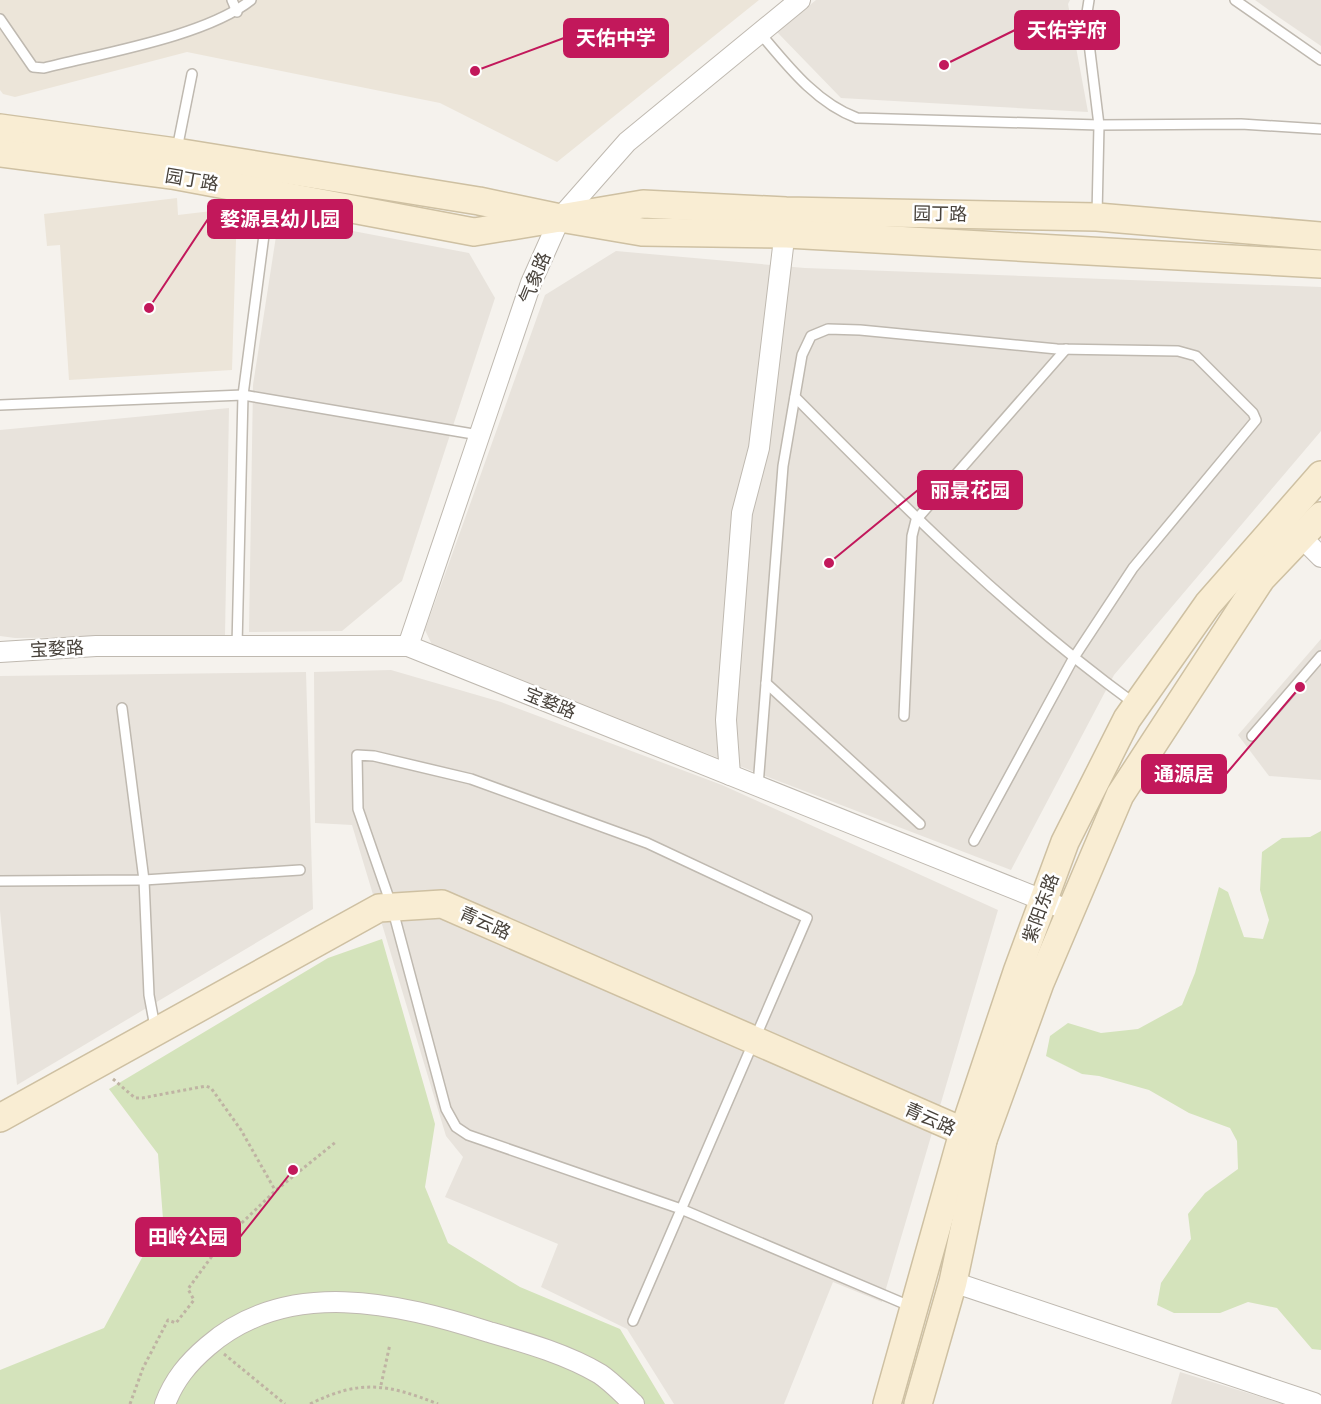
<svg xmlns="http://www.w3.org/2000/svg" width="1321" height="1404" font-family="Mulish,'Noto Sans SC',sans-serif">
	<rect width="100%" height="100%" fill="#f5f2ed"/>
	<g fill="#e8e3dc">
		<path d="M 816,0 L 1070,0 L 1068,4 L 1088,112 L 841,98 L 777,32 Z"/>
		<path d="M 1255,0 L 1321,0 L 1321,46 L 1277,16 Z"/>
		<path d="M 279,217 L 469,253 L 495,298 L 402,581 L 342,631 L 249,632 L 253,385 Z"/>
		<path d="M 616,251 L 805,268 L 1321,287 L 1321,431 L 1114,675 L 1011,870 L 434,649 L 425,630 L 545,295 Z"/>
		<path d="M 229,408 L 225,636 L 15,638 L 0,636 L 0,430 Z"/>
		<path d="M 1321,639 L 1321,780 L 1269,776 L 1238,735 Z"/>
		<path d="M 391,670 L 501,702 L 722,785 L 998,910 L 882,1302 L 833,1282 L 784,1404 L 674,1404 L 627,1329 L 541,1287 L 558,1244 L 445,1197 L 463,1157 L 446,1136 L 352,825 L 315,823 L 314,672 Z"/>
		<path d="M 306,672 L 313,909 L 17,1085 L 0,911 L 0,676 Z"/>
		<path d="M 1180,1372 L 1283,1404 L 1171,1404 Z"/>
	</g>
	<g fill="#ece5d9">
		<path d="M 0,0 L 759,0 L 557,162 L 440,103 L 187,52 L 15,97 L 3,94 L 0,90 Z"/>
		<path d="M 177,198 L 178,215 L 237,208 L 232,370 L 69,380 L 60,245 L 47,246 L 44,214 Z"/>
	</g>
	<g fill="#d4e3bb">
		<path d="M 1321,831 L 1321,1350 L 1312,1349 L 1277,1308 L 1248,1302 L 1220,1313 L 1174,1313 L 1157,1305 L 1161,1283 L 1191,1239 L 1188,1214 L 1205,1193 L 1238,1169 L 1237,1141 L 1230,1128 L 1189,1113 L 1149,1090 L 1099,1076 L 1082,1074 L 1046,1056 L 1050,1036 L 1068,1023 L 1101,1033 L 1138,1029 L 1182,1005 L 1195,973 L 1219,887 L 1228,892 L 1244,937 L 1263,939 L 1269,920 L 1260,890 L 1262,852 L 1282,838 L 1310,837 Z"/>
		<path d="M 382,939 L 435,1124 L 425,1187 L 448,1243 L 520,1287 L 620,1329 L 665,1404 L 0,1404 L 0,1370 L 104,1328 L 163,1219 L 158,1154 L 109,1089 L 328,958 Z"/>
	</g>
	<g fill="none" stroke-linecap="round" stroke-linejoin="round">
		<g stroke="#bfb9b0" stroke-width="12">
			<g id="lane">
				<path d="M 232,0 L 237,12"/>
				<path d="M 1089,0 L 1086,19 L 1099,125 L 1097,215"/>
				<path d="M 1235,0 L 1321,60"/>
				<path d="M 0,19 L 33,67 L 44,68 C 103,53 206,36 251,0"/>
				<path d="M 760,33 C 787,65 816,103 857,118 L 1099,125 L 1241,124 L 1321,129"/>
				<path d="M 177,149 L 192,74"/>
				<path d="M 795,397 C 903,506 1011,614 1135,704"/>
				<path d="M 0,405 L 243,395 L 479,435"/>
				<path d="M 237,646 L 243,395 L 269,197"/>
				<path d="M 766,683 L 920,824"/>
				<path d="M 122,708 L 144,880 L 149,995 L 155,1027"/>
				<path d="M 904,716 L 912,536 L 916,520 L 1066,349"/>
				<path d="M 1252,736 L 1321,656"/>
				<path d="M 758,786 L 783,466 L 802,355 L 811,336 L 828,329 L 860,330 L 1057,349 L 1178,351 L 1196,356 L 1253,413 L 1256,420 L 1133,568 L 1073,659 L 974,841"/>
				<path d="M 0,881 L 144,880 L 300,870"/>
				<path d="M 633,1321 C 691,1187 749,1053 807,918 L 647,843 L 471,779 L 374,756 L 357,755 L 358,809 L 392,907 L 446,1109 L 456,1127 L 468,1135 L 681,1209 L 912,1307"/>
			</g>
		</g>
		<g stroke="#bfb9b0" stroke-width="22">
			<g id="street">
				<path d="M 1293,529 L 1321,557"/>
				<path d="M 408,646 L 531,283 L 560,218 L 627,142 L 800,0"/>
				<path d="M 0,652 L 96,646 L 408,646 L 1070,911"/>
				<path d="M 730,775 L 726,720 L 742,513 L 759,448 L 786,222"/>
				<path d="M 953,1282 L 1314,1403"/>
				<path d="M 165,1404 C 174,1380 188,1363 208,1346 C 288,1277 398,1303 489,1332 C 527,1343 566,1354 600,1374 C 612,1382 623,1394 634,1404"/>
			</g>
		</g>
		<g stroke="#cec0a2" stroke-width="30">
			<g id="secondary">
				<path d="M 0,128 L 176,152 L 479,201 L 560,218 L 643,204 L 786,211 L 1097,217 L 1321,236"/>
				<path d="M 0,153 L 172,175 L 474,232 L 560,218 L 642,232 L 787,234 L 1321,264"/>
				<path d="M 0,1118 L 379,908 L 442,904 L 983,1140"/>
				<path d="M 887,1404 L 963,1133 L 1017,972 L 1065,842 L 1127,719 L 1208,604 L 1321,475"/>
				<path d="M 918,1404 L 953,1282 L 983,1140 L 1040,983 L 1120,795 L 1261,579 L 1321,516"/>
			</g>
		</g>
		<g stroke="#bfb3a3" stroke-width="3" stroke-dasharray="3 3" stroke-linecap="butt">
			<path d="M 113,1079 L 135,1098 L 142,1098 L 206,1086 L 211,1088 L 241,1130 L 275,1190"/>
			<path d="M 224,1354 L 285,1404"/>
			<path d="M 381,1385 L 390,1344"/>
			<path d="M 130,1404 L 143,1368 L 168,1320 L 176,1323 L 194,1300 L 188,1289 L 223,1241 L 275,1191 L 337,1141"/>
			<path d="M 310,1404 C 360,1379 388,1384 438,1404"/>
		</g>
		<use href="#lane" stroke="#fff" stroke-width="9"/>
		<use href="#street" stroke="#fff" stroke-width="20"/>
		<use href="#secondary" stroke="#f9edd3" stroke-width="27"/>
	</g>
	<g text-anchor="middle" stroke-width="5" stroke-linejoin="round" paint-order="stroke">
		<g font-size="18" fill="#48423b" stroke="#fff">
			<text transform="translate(192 180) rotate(10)" y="6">园丁路</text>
			<text transform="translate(940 214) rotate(1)" y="6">园丁路</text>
			<text transform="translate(535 278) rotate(-68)" y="6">气象路</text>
			<text transform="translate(57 649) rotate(-3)" y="6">宝婺路</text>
			<text transform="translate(550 703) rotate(22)" y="6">宝婺路</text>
			<text transform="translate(1041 908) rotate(-70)" y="6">紫阳东路</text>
			<text transform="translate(485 923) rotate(24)" y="6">青云路</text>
			<text transform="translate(930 1119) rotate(24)" y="6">青云路</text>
		</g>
	</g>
	<path fill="none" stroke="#c2185b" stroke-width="2" d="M944 65L1015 30M475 71L564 38M149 308L208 219M829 563L918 490M1300 687L1226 774M293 1170L240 1237"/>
	<g fill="#c2185b" stroke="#fff" stroke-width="2">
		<circle cx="944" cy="65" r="6"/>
		<circle cx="475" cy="71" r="6"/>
		<circle cx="149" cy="308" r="6"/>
		<circle cx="829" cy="563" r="6"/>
		<circle cx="1300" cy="687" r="6"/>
		<circle cx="293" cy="1170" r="6"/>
	</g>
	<g fill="#c2185b" stroke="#c2185b" stroke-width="2">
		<rect x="1015" y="11" width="104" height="38" rx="6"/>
		<rect x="564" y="19" width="104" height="38" rx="6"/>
		<rect x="208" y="200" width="144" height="38" rx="6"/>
		<rect x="918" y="471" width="104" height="38" rx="6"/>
		<rect x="1142" y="755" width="84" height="38" rx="6"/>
		<rect x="136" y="1218" width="104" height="38" rx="6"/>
	</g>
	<g font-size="20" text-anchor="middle" font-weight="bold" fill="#fff">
		<text x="1067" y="37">天佑学府</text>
		<text x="616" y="45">天佑中学</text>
		<text x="280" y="226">婺源县幼儿园</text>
		<text x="970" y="497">丽景花园</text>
		<text x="1184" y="781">通源居</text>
		<text x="188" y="1244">田岭公园</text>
	</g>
</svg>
